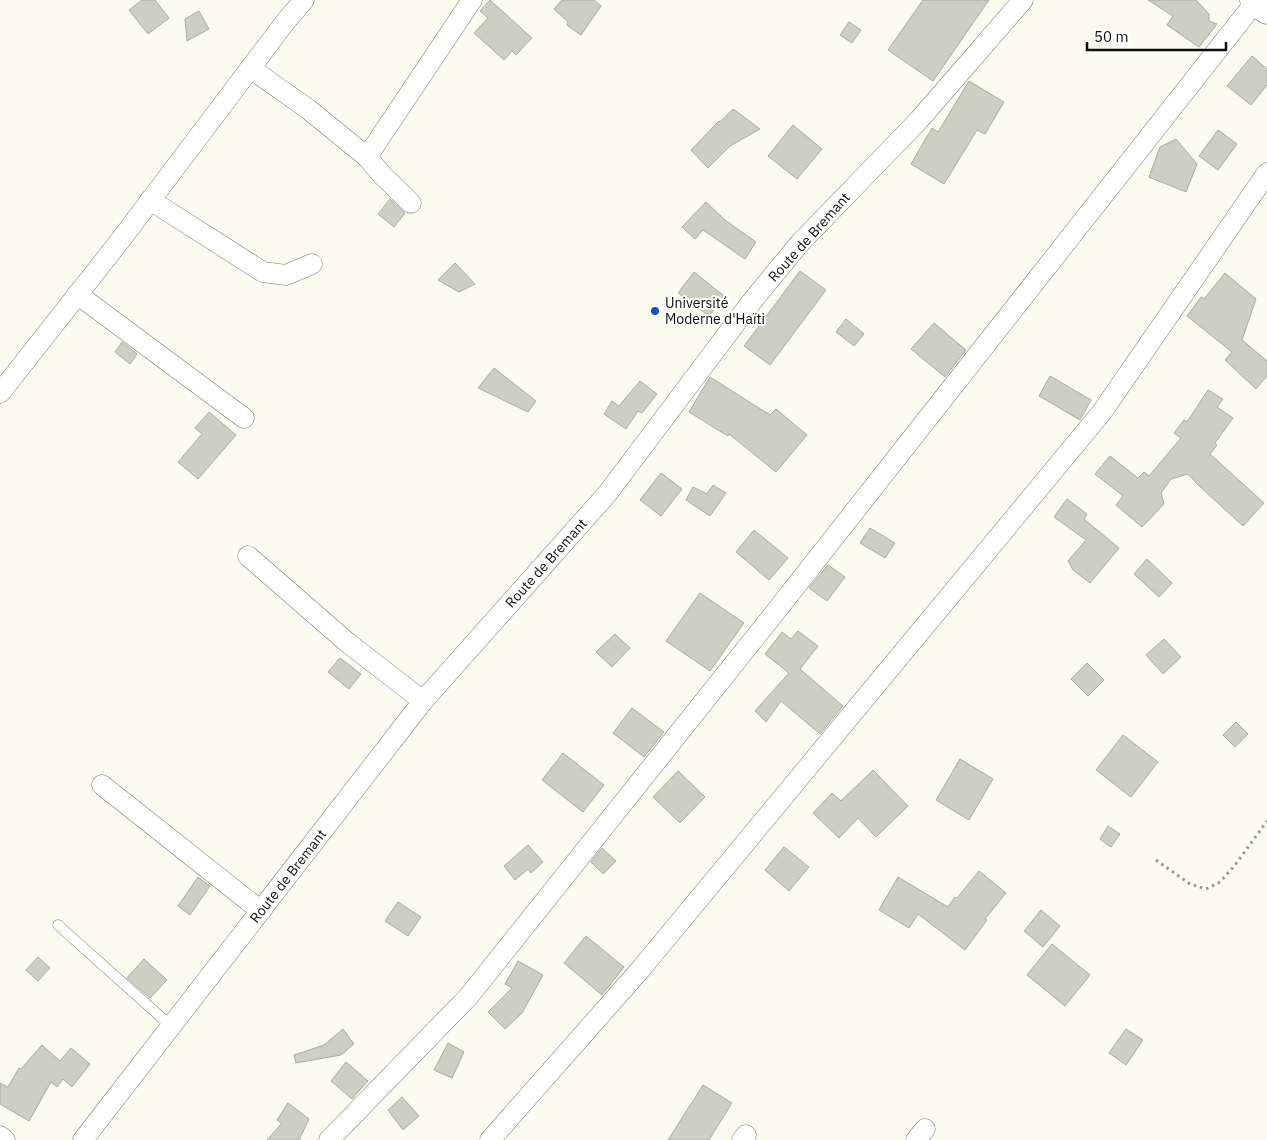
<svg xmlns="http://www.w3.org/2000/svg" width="1267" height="1140" font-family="'IBM Plex Sans',sans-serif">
	<rect width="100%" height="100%" fill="#fbfcef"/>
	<g fill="#cecfc3" stroke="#aaac9f">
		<path d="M 142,0 L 155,0 L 169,18 L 148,34 L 129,10 Z"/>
		<path d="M 490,0 L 532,38 L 516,55 L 512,51 L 504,60 L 474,33 L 488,18 L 480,11 Z"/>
		<path d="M 562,0 L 594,0 L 601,6 L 581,35 L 567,25 L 568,22 L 554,9 Z"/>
		<path d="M 923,0 L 989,0 L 933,81 L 888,50 Z"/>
		<path d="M 1148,0 L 1196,0 L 1209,14 L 1209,21 L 1217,24 L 1199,47 L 1167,25 L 1173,16 Z"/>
		<path d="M 199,11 L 209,29 L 187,41 L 185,19 Z"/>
		<path d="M 849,22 L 861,30 L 852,43 L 840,35 Z"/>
		<path d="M 1252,56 L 1267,69 L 1267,85 L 1251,105 L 1227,86 Z"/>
		<path d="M 969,81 L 1004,102 L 985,134 L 977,130 L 944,184 L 911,164 L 932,128 L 938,132 Z"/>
		<path d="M 733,109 L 760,129 L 730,146 L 708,168 L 691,150 L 719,121 L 720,122 Z"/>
		<path d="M 793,125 L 822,149 L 797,179 L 768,156 Z"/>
		<path d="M 1218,130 L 1237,144 L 1218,170 L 1199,156 Z"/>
		<path d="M 1176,139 L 1197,164 L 1186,192 L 1149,177 L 1160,147 Z"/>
		<path d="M 390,199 L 405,213 L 394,227 L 378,214 Z"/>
		<path d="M 706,202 L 725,220 L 756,242 L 745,259 L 703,230 L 695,239 L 682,227 Z"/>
		<path d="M 455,263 L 475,284 L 459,292 L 438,280 Z"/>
		<path d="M 800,271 L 826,290 L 770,365 L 744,346 Z"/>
		<path d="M 694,272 L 724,296 L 709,316 L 678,293 Z"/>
		<path d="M 1225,273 L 1256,299 L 1242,340 L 1267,361 L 1267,376 L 1256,389 L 1225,360 L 1232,352 L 1187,316 L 1201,297 L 1204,299 Z"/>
		<path d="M 846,319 L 864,334 L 854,346 L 836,332 Z"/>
		<path d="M 934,323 L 966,350 L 945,377 L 911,349 Z"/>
		<path d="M 122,342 L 137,354 L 130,364 L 115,352 Z"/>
		<path d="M 494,368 L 536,401 L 528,412 L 478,388 Z"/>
		<path d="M 1050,376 L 1091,400 L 1080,420 L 1039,396 Z"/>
		<path d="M 710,377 L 770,415 L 776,409 L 807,435 L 776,472 L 729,434 L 728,436 L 689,412 Z"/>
		<path d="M 640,381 L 657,394 L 642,413 L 638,411 L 626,429 L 604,414 L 612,401 L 619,406 Z"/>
		<path d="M 1208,390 L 1223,399 L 1217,407 L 1233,418 L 1215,443 L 1217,445 L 1210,454 L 1264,503 L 1243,526 L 1197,484 L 1188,474 L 1171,479 L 1161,493 L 1164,504 L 1142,527 L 1116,505 L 1123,496 L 1095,474 L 1110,456 L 1138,478 L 1144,472 L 1149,476 L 1181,438 L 1174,433 L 1184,420 L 1187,422 Z"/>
		<path d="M 209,412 L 236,435 L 198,479 L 178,462 L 202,434 L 195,428 Z"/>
		<path d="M 661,473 L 682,489 L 661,516 L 640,500 Z"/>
		<path d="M 713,485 L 726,493 L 710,516 L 686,500 L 693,487 L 707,494 Z"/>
		<path d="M 1067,499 L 1087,514 L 1084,519 L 1119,548 L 1090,583 L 1073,570 L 1068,561 L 1086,540 L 1054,517 Z"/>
		<path d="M 870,528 L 895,543 L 885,558 L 860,543 Z"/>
		<path d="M 754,530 L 788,558 L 769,580 L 736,552 Z"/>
		<path d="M 1147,559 L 1172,583 L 1159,597 L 1134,574 Z"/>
		<path d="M 828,565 L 845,577 L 827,601 L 809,588 Z"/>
		<path d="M 700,593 L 744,623 L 710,671 L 666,641 Z"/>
		<path d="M 798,631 L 818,646 L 800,669 L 843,706 L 820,734 L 781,701 L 766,722 L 755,711 L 789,673 L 765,654 L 782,632 L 791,639 Z"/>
		<path d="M 615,634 L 630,648 L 612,667 L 596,652 Z"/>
		<path d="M 1164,639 L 1181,657 L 1163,674 L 1146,655 Z"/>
		<path d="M 340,658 L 361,674 L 349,689 L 328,672 Z"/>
		<path d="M 1087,663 L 1104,680 L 1088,696 L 1071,679 Z"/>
		<path d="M 632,708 L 664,732 L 644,757 L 613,733 Z"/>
		<path d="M 1236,722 L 1248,734 L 1235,747 L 1223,735 Z"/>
		<path d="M 1123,735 L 1158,762 L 1131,797 L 1096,770 Z"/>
		<path d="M 563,753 L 604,785 L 583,812 L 542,780 Z"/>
		<path d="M 960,759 L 993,779 L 969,820 L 936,800 Z"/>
		<path d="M 873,770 L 908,806 L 876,837 L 858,818 L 839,838 L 813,813 L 832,793 L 841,801 Z"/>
		<path d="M 678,771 L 705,797 L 680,823 L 653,797 Z"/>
		<path d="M 1108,826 L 1120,834 L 1111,847 L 1100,839 Z"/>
		<path d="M 528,845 L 543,862 L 531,873 L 528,869 L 515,880 L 504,866 Z"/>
		<path d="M 784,847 L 809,867 L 789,891 L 765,870 Z"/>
		<path d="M 602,848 L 616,861 L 603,874 L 591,862 Z"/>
		<path d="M 979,871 L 1006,893 L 985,919 L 987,920 L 965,950 L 918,914 L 909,928 L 879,910 L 898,877 L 948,907 L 955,897 L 957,898 Z"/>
		<path d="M 198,877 L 210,886 L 190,915 L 178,906 Z"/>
		<path d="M 398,902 L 421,917 L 408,936 L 385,921 Z"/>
		<path d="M 1041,910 L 1060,926 L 1043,947 L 1024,931 Z"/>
		<path d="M 586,936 L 624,967 L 602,995 L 564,963 Z"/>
		<path d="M 1052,944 L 1090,975 L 1065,1006 L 1027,975 Z"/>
		<path d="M 38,957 L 50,968 L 38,981 L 26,970 Z"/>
		<path d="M 144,959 L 167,980 L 150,998 L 127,978 Z"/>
		<path d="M 518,961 L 543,975 L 522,1013 L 505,1029 L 488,1012 L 512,988 L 505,984 Z"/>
		<path d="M 343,1029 L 354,1044 L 341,1055 L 296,1063 L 294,1055 L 324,1045 Z"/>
		<path d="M 1126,1029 L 1143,1040 L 1126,1065 L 1109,1053 Z"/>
		<path d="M 448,1043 L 464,1052 L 452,1078 L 434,1070 Z"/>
		<path d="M 42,1045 L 60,1061 L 71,1048 L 90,1064 L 72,1087 L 63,1079 L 57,1087 L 51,1082 L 29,1121 L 0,1104 L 0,1083 L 8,1087 L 19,1068 L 21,1069 Z"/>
		<path d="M 346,1062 L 368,1081 L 352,1099 L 331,1081 Z"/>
		<path d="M 703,1085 L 732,1103 L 709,1140 L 668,1140 Z"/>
		<path d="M 402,1097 L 419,1116 L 403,1130 L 388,1110 Z"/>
		<path d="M 288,1103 L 309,1119 L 299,1140 L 267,1140 L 282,1123 L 277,1120 Z"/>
	</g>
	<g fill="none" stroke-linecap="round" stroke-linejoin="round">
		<g stroke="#78796e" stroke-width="11">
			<path id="service" d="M 58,925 L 172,1027"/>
		</g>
		<g stroke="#78796e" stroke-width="21">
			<g id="minor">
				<path d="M 250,68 L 308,109 L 367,157"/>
				<path d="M 150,200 L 263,272 L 286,275 L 312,264"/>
				<path d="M 411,203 L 382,175 L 367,157 L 472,0"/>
				<path d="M 77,294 L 244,418"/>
				<path d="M 0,393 L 119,242 L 286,21 L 304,0"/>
				<path d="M 248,556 L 348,643 L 423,701"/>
				<path d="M 102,785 L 261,911"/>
				<path d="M 0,1136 L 5,1140"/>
				<path d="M 83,1140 L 423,701 L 607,494 L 753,300 L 800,243 L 919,120 L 1023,0"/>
				<path d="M 329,1140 L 469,996 L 773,615 L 1256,1"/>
				<path d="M 490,1140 L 640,970 L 1102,412 L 1267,173"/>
				<path d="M 742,1140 L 746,1135"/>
				<path d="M 916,1140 L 925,1129"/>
			</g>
		</g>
		<g stroke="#78796e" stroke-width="29">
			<path id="secondary" d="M 1254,0 L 1267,10"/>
		</g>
		<path stroke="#97988f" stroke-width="3" stroke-dasharray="2.5 4" stroke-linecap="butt" d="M 1156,860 L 1190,884 L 1206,889 L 1220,882 L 1235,865 L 1267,821"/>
		<use href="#service" stroke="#fff" stroke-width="10"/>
		<use href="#minor" stroke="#fff" stroke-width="20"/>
		<use href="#secondary" stroke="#fff" stroke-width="28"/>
	</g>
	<circle fill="#1c4eba" stroke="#fff" stroke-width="2" cx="655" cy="311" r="5"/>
	<g text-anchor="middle" stroke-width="4" stroke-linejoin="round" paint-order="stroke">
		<g font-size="14" fill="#0d0d09" stroke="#fff">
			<text transform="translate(809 237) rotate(-48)" y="5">Route de Bremant</text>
			<text transform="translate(546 563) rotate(-48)" y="5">Route de Bremant</text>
			<text transform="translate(288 876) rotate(-52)" y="5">Route de Bremant</text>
		</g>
		<g font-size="14" fill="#0d0d09" stroke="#fff" text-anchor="start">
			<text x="665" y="308">Université<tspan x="665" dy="16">Moderne d'Haïti</tspan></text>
		</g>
	</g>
	<path d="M1087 42v8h139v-8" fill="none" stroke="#0d0d09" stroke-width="2.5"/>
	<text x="1094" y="42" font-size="15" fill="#0d0d09" stroke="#ffffff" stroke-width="4" paint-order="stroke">50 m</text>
</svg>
